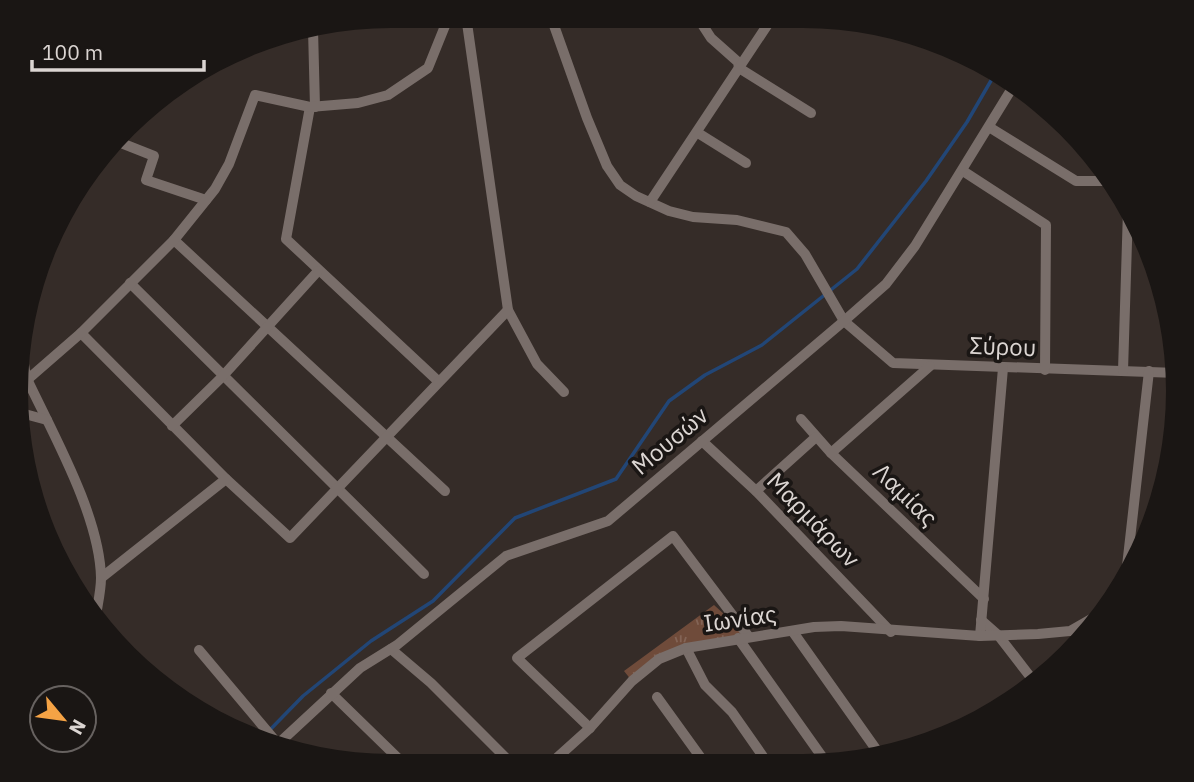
<svg xmlns="http://www.w3.org/2000/svg" width="1194" height="782" font-family="'IBM Plex Sans',sans-serif">
	<defs>
		<pattern id="park-tufts" width="24" height="20" patternUnits="userSpaceOnUse" patternTransform="scale(1.75)"><rect width="24" height="20" fill="#6f4b3a"/><path d="M3 7l-1-3M5 7V3M7 7l1-3M15 17l-1-3M17 17v-4M19 17l1-3" fill="none" stroke="#836456"/></pattern>
	</defs>
	<rect width="100%" height="100%" fill="#352c28"/>
	<path fill="url(#park-tufts)" d="M 714,605 L 749,637 L 686,648 L 632,681 L 624,671 Z"/>
	<g fill="none" stroke-linecap="round" stroke-linejoin="round">
		<path stroke="#224676" stroke-width="3.5" d="M 261,739 L 303,696 L 371,641 L 433,601 L 515,518 L 616,479 L 669,401 L 705,375 L 762,345 L 857,269 L 926,181 L 967,122 L 996,72"/>
		<g stroke="#796e6a" stroke-width="10">
			<path d="M 466,16 L 508,310 L 537,364 L 564,392"/>
			<path d="M 551,17 L 587,118 L 607,166 L 620,185 L 636,196 L 669,211 L 693,217 L 737,220 L 786,232 L 805,254 L 844,321 L 893,363 L 1177,373"/>
			<path d="M 698,18 L 711,38 L 738,62 L 739,68 L 811,113"/>
			<path d="M 313,29 L 315,107"/>
			<path d="M 310,107 L 286,239 L 438,381"/>
			<path d="M 989,127 L 1076,181 L 1106,181"/>
			<path d="M 698,133 L 746,163"/>
			<path d="M 116,141 L 154,156 L 146,180 L 206,200"/>
			<path d="M 963,171 L 1046,225 L 1045,370"/>
			<path d="M 650,202 L 772,18"/>
			<path d="M 174,240 L 445,491"/>
			<path d="M 130,283 L 424,574"/>
			<path d="M 81,333 L 226,479 L 290,538 L 508,310"/>
			<path d="M 22,344 C 24,356 23,371 28,381 C 54,436 100,517 101,578 C 101,590 98,603 96,615"/>
			<path d="M 1123,371 L 1128,210"/>
			<path d="M 20,403 L 27,380 L 81,333 L 174,240 L 215,189 L 229,164 L 255,95 L 310,107 L 358,103 L 388,95 L 428,68 L 449,16"/>
			<path d="M 21,413 L 47,420"/>
			<path d="M 801,419 L 831,453 L 984,599"/>
			<path d="M 172,426 L 222,377 L 318,271"/>
			<path d="M 702,441 L 756,491 L 891,632"/>
			<path d="M 831,453 L 930,366"/>
			<path d="M 756,491 L 816,437"/>
			<path d="M 1127,566 L 1149,371"/>
			<path d="M 101,578 L 226,479"/>
			<path d="M 981,620 L 998,635 L 1032,679"/>
			<path d="M 793,632 L 878,752"/>
			<path d="M 980,636 L 1003,368"/>
			<path d="M 738,638 L 828,765"/>
			<path d="M 686,648 L 705,685 L 732,712 L 769,765"/>
			<path d="M 391,649 L 431,683 L 512,764"/>
			<path d="M 199,650 L 278,744"/>
			<path d="M 331,693 L 403,763"/>
			<path d="M 657,697 L 706,765"/>
			<path d="M 590,728 L 517,658 L 673,536 L 749,637"/>
			<path d="M 278,744 L 360,668 L 397,645 L 506,556 L 608,521 L 844,321 L 886,284 L 915,246 L 1014,85"/>
			<path d="M 550,764 L 590,728 L 632,681 L 659,659 L 686,648 L 814,627 L 841,626 L 980,636 L 1038,634 L 1070,631 L 1098,615"/>
		</g>
	</g>
	<g text-anchor="middle" stroke-width="7" stroke-linejoin="round" paint-order="stroke">
		<g font-size="24" fill="#dbd5d2" stroke="#1a1614">
			<text transform="translate(1003 347) rotate(2)" y="8">Σύρου</text>
			<text transform="translate(670 441) rotate(-40)" y="8">Μουσών</text>
			<text transform="translate(905 495) rotate(44)" y="8">Λαμίας</text>
			<text transform="translate(813 520) rotate(46)" y="8">Μαρμάρων</text>
			<text transform="translate(740 619) rotate(-8)" y="8">Ιωνίας</text>
		</g>
	</g>
	<path d="M0 0H1194V782H0ZM391 28H803A363 363 0 0 1 1166 391V391A363 363 0 0 1 803 754H391A363 363 0 0 1 28 391V391A363 363 0 0 1 391 28Z" fill="#1a1614" fill-rule="evenodd"/>
	<g transform="translate(63 719) rotate(119)"><circle r="33" fill="#1a1614" stroke="#676260" stroke-width="2"/>
	<path d="M0-5L12 26L0 18L-12 26Z" fill="#f5a345"/>
	<text y="-10" font-size="19" font-weight="bold" text-anchor="middle" fill="#dbd5d2">N</text>
	</g>
	<path d="M32 60v10h172v-10" fill="none" stroke="#dbd5d2" stroke-width="3.5"/>
	<text x="42" y="60" font-size="21" fill="#dbd5d2" stroke="#1a1614" stroke-width="5" paint-order="stroke">100 m</text>
</svg>
